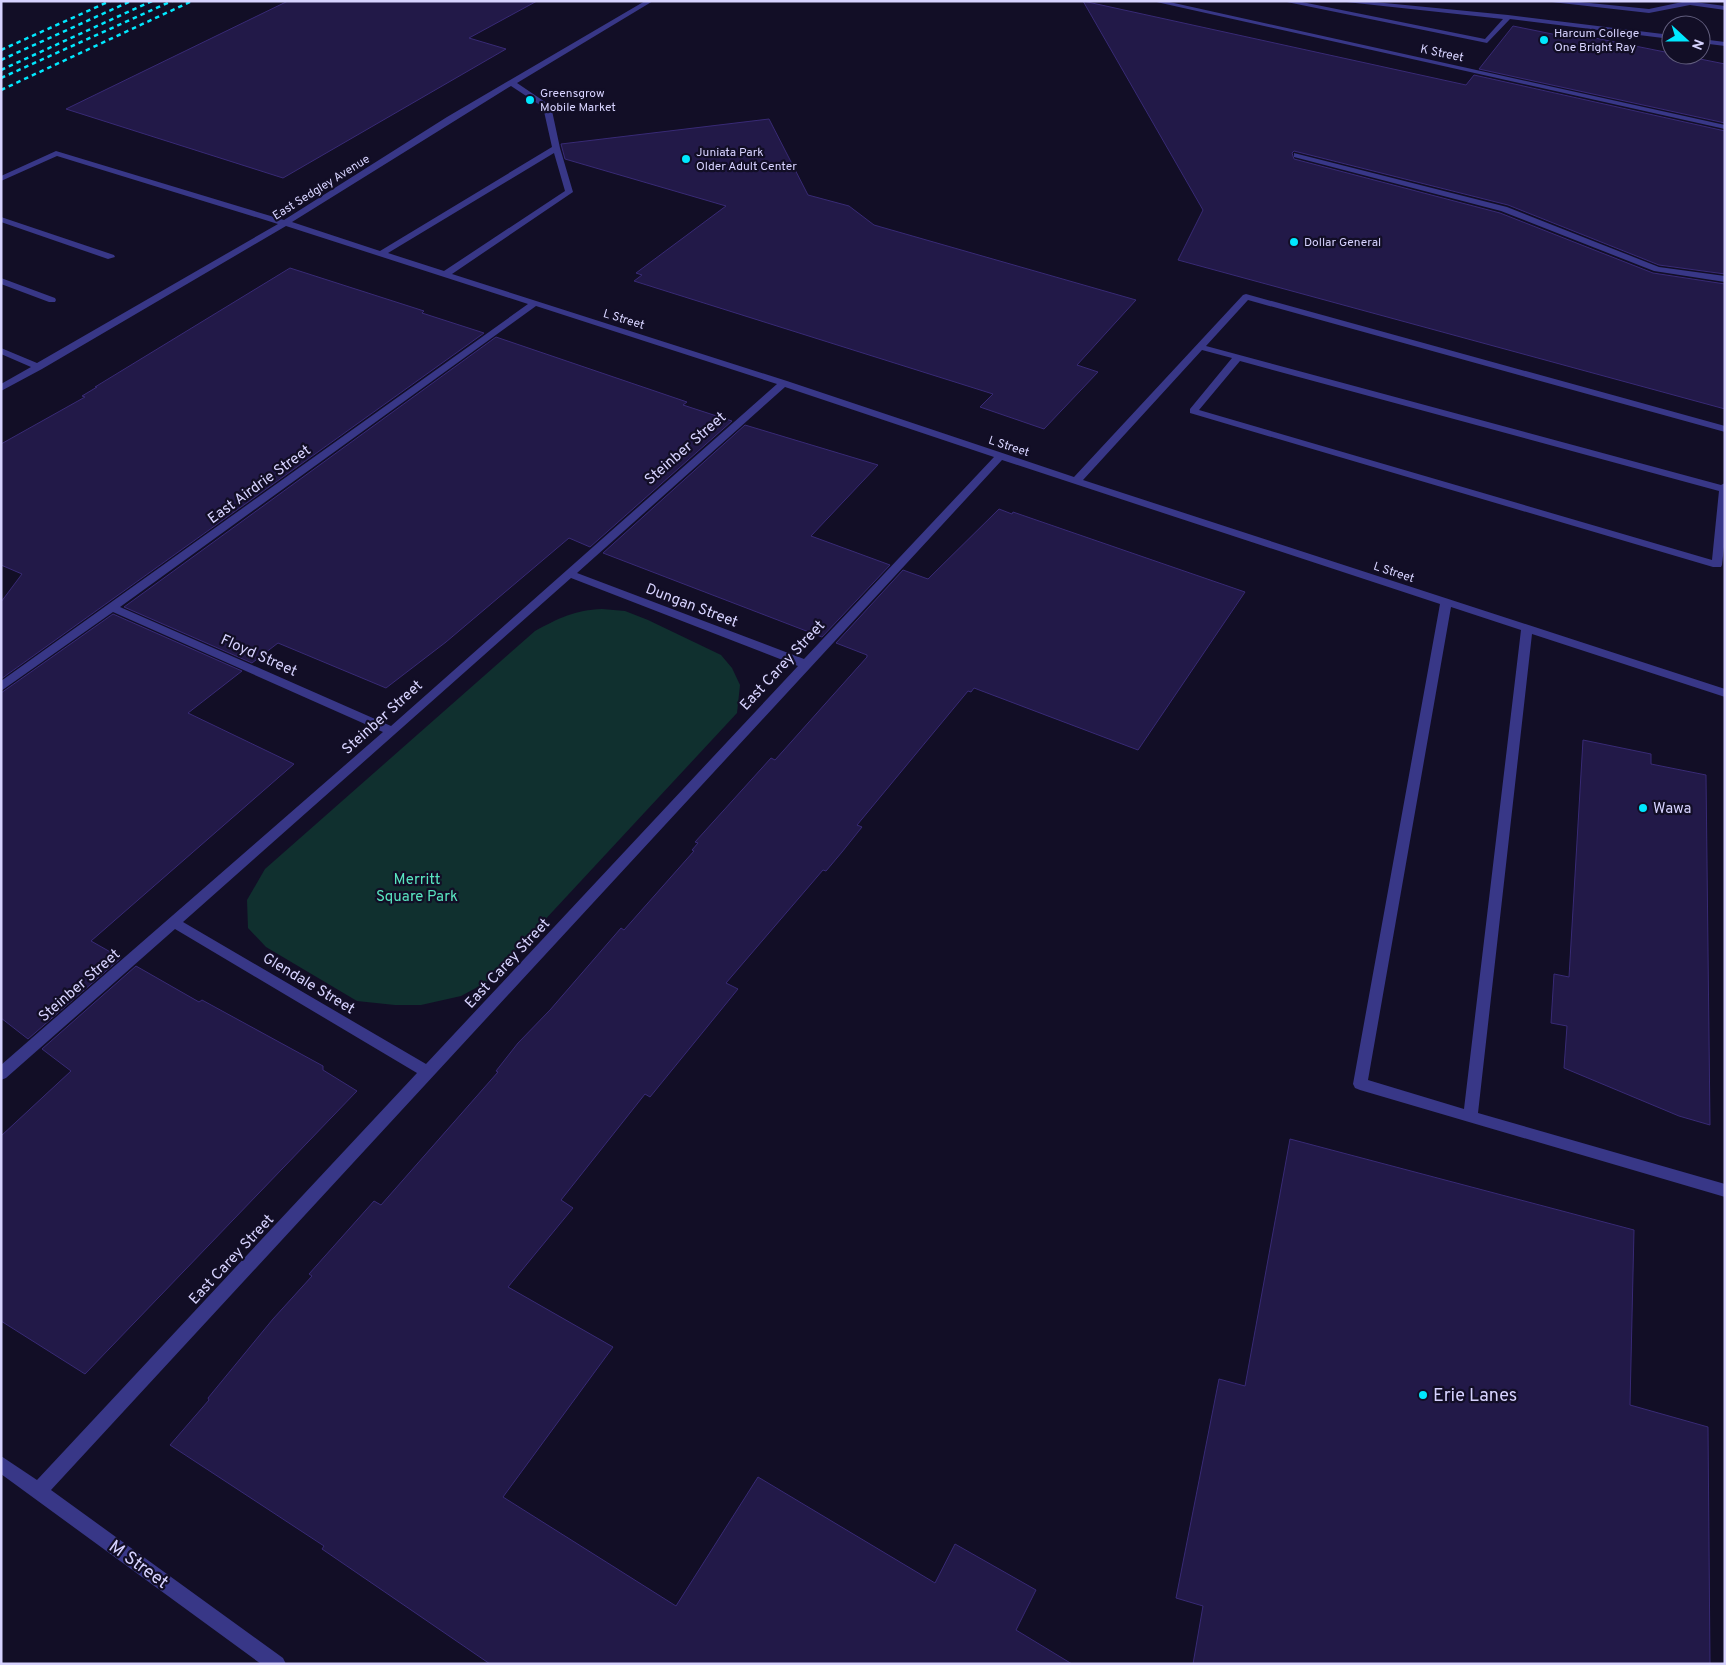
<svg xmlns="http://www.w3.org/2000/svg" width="1726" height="1665" font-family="Overpass,sans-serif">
	<rect width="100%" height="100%" fill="#120e26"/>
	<path fill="#10302f" d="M 602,609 L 625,611 L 648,620 L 721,655 L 732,668 L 740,685 L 737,713 L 487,982 L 461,996 L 421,1005 L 395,1005 L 357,1001 L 266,947 L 248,928 L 247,900 L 265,869 L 535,631 C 559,618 575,610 602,609 Z"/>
	<g fill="#221948" stroke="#382a75">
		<path d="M 288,1 L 537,1 L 469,38 L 506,49 L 283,178 L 66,109 Z"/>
		<path d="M 1083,1 L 1466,85 L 1474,75 L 1725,131 L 1725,274 L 1659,265 L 1508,205 L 1294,151 L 1292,153 L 1294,159 L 1500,213 L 1653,273 L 1725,284 L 1725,409 L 1178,260 L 1203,210 Z"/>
		<path d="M 1513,26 L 1572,38 L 1575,34 L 1725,64 L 1725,123 L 1479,69 Z"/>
		<path d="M 769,119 L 808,195 L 849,206 L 874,225 L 1136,300 L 1077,365 L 1098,372 L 1044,429 L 980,407 L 993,394 L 634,281 L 642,275 L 636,273 L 726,206 L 565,159 L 561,144 Z"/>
		<path d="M 290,268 L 424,311 L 422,313 L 484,333 L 1,679 L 1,602 L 22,574 L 1,565 L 1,444 L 85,397 L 82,396 L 97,387 L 95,387 Z"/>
		<path d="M 496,337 L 687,402 L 683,405 L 732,421 L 590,547 L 569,538 L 446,642 L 386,688 L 278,643 L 252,663 L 124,607 Z"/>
		<path d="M 745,425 L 878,465 L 811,536 L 890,565 L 822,637 L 603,553 Z"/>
		<path d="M 999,509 L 1012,514 L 1013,512 L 1245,592 L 1138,750 L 974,688 L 971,692 L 968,691 L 857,825 L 862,827 L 842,852 L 826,871 L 823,870 L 726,983 L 738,989 L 650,1097 L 645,1094 L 561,1200 L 573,1208 L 508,1287 L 613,1347 L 503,1497 L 676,1606 L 758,1477 L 935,1583 L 955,1544 L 1036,1590 L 1016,1630 L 1072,1664 L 490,1664 L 322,1549 L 324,1546 L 170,1445 L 209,1400 L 208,1398 L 273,1319 L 312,1276 L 309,1274 L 374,1201 L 381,1205 L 498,1072 L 496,1071 L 518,1043 L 550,1010 L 621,928 L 624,930 L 694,851 L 692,850 L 698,843 L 695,842 L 771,758 L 775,760 L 867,657 L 867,655 L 836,643 L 903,570 L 928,579 Z"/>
		<path d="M 113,614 L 242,671 L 188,713 L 294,764 L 91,941 L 121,958 L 28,1039 L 1,1018 L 1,693 Z"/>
		<path d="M 1583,740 L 1651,754 L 1651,764 L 1706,775 L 1710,1125 L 1679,1116 L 1564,1068 L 1567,1026 L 1551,1023 L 1554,974 L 1569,977 Z"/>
		<path d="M 136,966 L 199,1002 L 202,1000 L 323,1066 L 323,1070 L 357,1091 L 85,1374 L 1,1321 L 1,1136 L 71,1071 L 42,1049 Z"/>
		<path d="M 1290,1139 L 1634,1230 L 1630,1405 L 1708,1427 L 1710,1664 L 1193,1664 L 1203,1606 L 1176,1598 L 1219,1379 L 1245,1386 Z"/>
	</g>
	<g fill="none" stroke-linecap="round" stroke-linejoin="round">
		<g fill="#383787" fill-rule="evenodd">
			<path d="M 645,1 L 653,1 L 517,83 L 551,106 L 560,148 L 573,192 L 452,274 L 787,381 L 1074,477 L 1243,295 L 1246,294 L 1725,426 L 1725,432 L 1248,300 L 1206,346 L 1721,485 L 1725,483 L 1725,538 L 1722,565 L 1721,567 L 1713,567 L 1190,413 L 1190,409 L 1232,358 L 1202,350 L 1083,480 L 1725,689 L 1725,697 L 1532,634 L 1478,1113 L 1725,1184 L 1725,1197 L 1360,1090 L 1355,1088 L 1353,1084 L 1440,604 L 1002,460 L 51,1490 L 283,1658 L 286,1664 L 261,1664 L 1,1474 L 1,1456 L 37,1480 L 417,1073 L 175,929 L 6,1078 L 1,1080 L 1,1065 L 383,732 L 113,612 L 1,691 L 1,681 L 528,304 L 286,226 L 42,369 L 1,391 L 1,384 L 31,367 L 1,354 L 1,348 L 37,363 L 278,224 L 57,156 L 1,181 L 1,176 L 56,151 L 284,220 L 447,117 ZM 511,86 L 543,107 L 552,147 L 380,251 L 292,222 ZM 554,153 L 565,191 L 444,271 L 388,253 ZM 536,306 L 777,384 L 391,726 L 120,607 ZM 1240,361 L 1719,491 L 1712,560 L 1199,410 ZM 785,387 L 994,457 L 804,659 L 577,573 ZM 571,578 L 798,666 L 426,1064 L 183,922 ZM 1451,607 L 1521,630 L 1464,1109 L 1368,1080 Z"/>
			<path d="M 1152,1 L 1165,1 L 1725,125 L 1725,129 Z"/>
			<path d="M 1282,1 L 1297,1 L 1485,39 L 1503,19 L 1337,1 L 1364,1 L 1508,15 L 1671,35 L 1671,39 L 1510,19 L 1487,43 Z"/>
			<path d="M 1543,1 L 1570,1 L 1649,9 L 1687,1 L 1725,6 L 1725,10 L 1690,5 L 1649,13 Z"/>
			<path d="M 1701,39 L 1725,42 L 1725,46 L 1701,43 Z"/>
			<path d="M 1294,153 L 1507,207 L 1659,267 L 1725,276 L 1725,282 L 1654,271 L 1501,211 L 1294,157 Z"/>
			<path d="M 1,217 L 114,255 L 115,257 L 108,259 L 1,222 Z"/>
			<path d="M 1,278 L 55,298 L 56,300 L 55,302 L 49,302 L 1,284 Z"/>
		</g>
		<g stroke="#00e8fe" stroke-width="2.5" stroke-dasharray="4.5 4" stroke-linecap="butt">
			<path d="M 1,50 L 110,1"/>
			<path d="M 1,60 L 131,1"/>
			<path d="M 1,70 L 152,1"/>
			<path d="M 1,78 L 172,1"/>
			<path d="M 1,90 L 192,1"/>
		</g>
	</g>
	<g fill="#00e8fe" stroke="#120e26" stroke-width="2">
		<circle cx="1544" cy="40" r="5"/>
		<circle cx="530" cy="100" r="5"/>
		<circle cx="686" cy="159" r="5"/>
		<circle cx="1294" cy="242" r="5"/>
		<circle cx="1643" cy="808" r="5"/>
		<circle cx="1423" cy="1395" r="5"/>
	</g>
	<g text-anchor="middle" stroke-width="4.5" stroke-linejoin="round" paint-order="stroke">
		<g font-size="12" fill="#d7d3ff" stroke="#120e26" text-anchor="start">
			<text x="1554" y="37">Harcum College<tspan x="1554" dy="14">One Bright Ray</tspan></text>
			<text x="540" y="97">Greensgrow<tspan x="540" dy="14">Mobile Market</tspan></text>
			<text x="696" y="156">Juniata Park<tspan x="696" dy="14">Older Adult Center</tspan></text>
			<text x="1304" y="246">Dollar General</text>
		</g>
		<g font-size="12" fill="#d7d3ff" stroke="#120e26">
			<text transform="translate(1442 53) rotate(12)" y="4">K Street</text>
			<text transform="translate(321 187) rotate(-32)" y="4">East Sedgley Avenue</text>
			<text transform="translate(624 319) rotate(17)" y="4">L Street</text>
			<text transform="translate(1009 446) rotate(18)" y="4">L Street</text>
			<text transform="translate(1394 572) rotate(18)" y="4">L Street</text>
		</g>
		<g font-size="15" fill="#d7d3ff" stroke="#120e26">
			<text transform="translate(685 448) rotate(-41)" y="5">Steinber Street</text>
			<text transform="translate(259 484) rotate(-36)" y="5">East Airdrie Street</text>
			<text transform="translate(692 605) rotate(21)" y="5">Dungan Street</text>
			<text transform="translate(259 655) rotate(24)" y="5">Floyd Street</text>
			<text transform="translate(782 665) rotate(-47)" y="5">East Carey Street</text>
			<text transform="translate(382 717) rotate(-42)" y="5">Steinber Street</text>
			<text transform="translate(507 963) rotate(-47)" y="5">East Carey Street</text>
			<text transform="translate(309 983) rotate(31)" y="5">Glendale Street</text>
			<text transform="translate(79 985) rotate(-41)" y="5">Steinber Street</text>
			<text transform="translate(231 1259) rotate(-47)" y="5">East Carey Street</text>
		</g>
		<g font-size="15" fill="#d7d3ff" stroke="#120e26" text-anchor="start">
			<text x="1653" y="813">Wawa</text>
		</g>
		<g font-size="15" fill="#59e5c0" stroke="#120e26">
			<text x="417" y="884">Merritt<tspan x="417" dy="17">Square Park</tspan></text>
		</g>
		<g font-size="18" fill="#d7d3ff" stroke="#120e26" text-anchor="start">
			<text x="1433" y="1401">Erie Lanes</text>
		</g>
		<g font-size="18" fill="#d7d3ff" stroke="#120e26">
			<text transform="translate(139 1564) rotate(36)" y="6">M Street</text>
		</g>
	</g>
	<rect width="1726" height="1665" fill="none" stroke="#d7d3ff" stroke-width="5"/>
	<g transform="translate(1686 40) rotate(111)"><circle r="24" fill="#120e26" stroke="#615d7d"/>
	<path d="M0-4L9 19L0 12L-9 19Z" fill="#00e8fe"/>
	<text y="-8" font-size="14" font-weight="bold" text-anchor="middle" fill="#d7d3ff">N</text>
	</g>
</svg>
